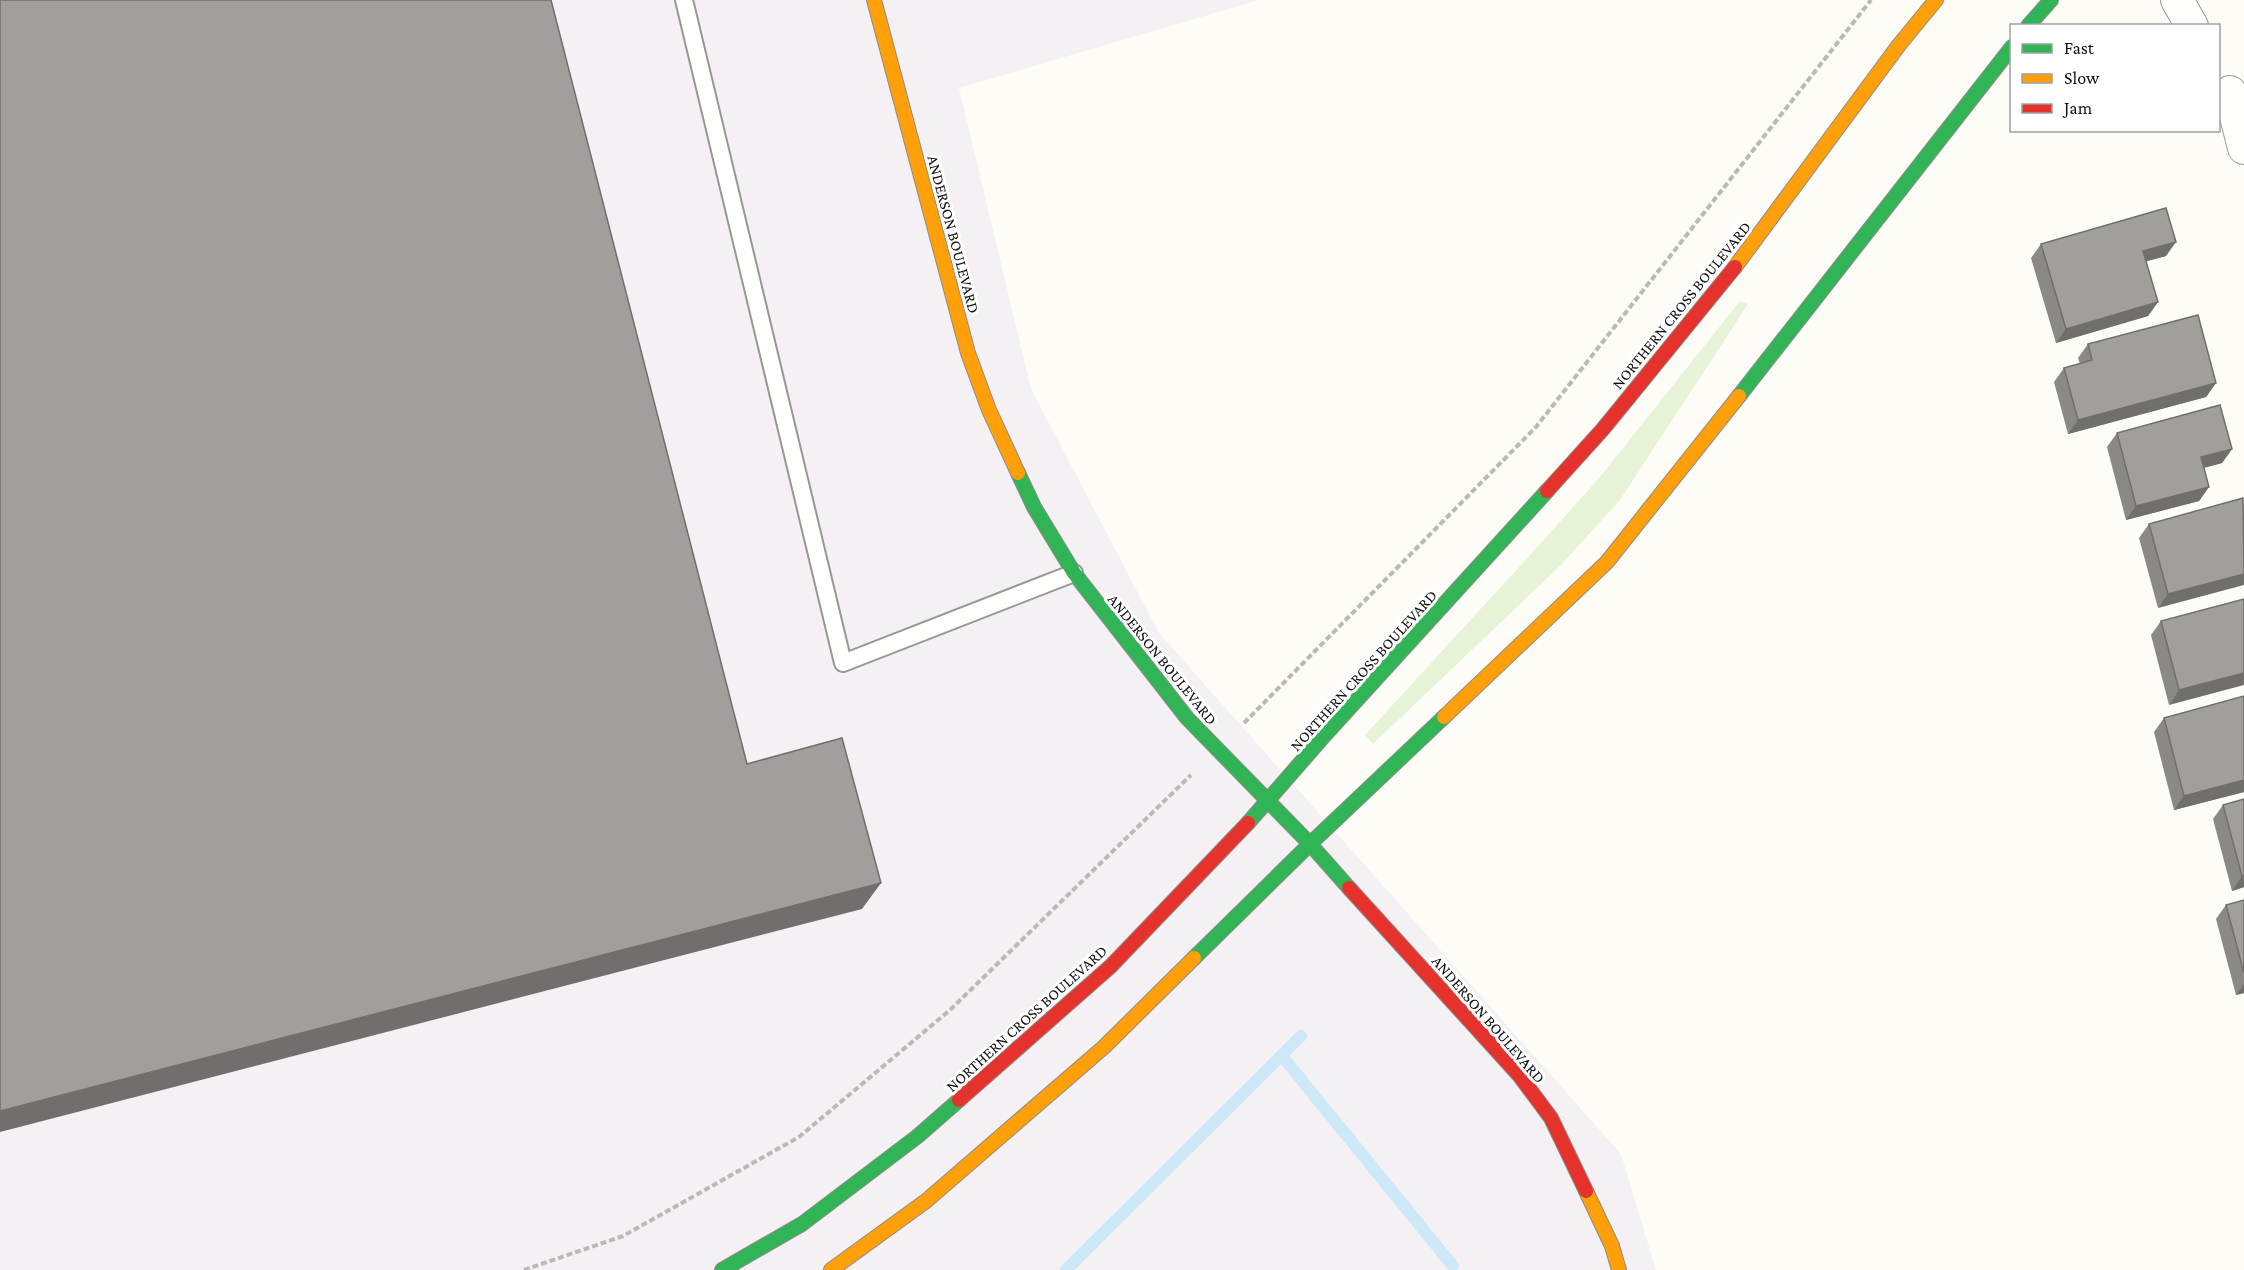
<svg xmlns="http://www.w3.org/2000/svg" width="2244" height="1270" font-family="'Crimson Pro',serif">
	<rect width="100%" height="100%" fill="#fdfcf7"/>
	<path fill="#f5f0f3" d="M 0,0 L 1259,0 L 959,88 L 1031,389 L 1159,633 L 1621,1154 L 1656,1270 L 0,1270 Z"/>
	<path fill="#e7f3d7" d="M 1740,301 L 1748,304 L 1620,500 L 1561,565 L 1373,744 L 1365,735 L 1542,542 L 1600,477 Z"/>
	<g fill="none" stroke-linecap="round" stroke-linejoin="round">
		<g stroke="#cde8f7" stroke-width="12">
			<path d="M 1282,1056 L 1453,1266"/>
			<path d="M 1066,1270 L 1301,1036"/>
		</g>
		<g stroke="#979795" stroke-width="20">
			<path id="lane" d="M 684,0 L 843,663 L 1074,573"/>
		</g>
		<g stroke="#979795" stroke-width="34">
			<g id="street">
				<path d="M 2177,0 L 2192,26"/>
				<path d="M 2230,92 L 2244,148"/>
			</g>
		</g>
		<g stroke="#8e8d8b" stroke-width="16">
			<g id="fast">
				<path d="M 2028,26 L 2051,0"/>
				<path d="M 1739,396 L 2012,47"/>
				<path d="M 1018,473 L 1034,507 L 1074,573 L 1187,718 L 1310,844 L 1349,888"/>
				<path d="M 1248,823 L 1324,736 L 1547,491"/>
				<path d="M 1194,958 L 1310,844 L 1444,717"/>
				<path d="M 722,1270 L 802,1224 L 918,1136 L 959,1100"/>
			</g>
		</g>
		<g stroke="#8e8d8b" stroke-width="16">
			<g id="slow">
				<path d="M 874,0 L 968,353 L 989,410 L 1018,473"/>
				<path d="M 1735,267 L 1899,45 L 1936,0"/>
				<path d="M 1444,717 L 1607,562 L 1739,396"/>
				<path d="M 1586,1191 L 1612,1246 L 1619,1270"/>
				<path d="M 831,1270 L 926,1201 L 1104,1047 L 1194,958"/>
			</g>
		</g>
		<g stroke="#8e8d8b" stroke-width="16">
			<g id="jam">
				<path d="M 1547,491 L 1603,429 L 1735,267"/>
				<path d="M 1349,888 L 1519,1075 L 1551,1118 L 1586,1191"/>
				<path d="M 959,1100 L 1111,966 L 1248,823"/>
			</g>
		</g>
		<g stroke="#b9b9b8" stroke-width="4" stroke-dasharray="6 3" stroke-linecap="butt">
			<path d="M 1244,723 L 1536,427 L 1871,0"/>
			<path d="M 524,1270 L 623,1236 L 799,1137 L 950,1010 L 1191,775"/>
		</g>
		<use href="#lane" stroke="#fffffe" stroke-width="16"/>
		<use href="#street" stroke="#fffffe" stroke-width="32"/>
		<use href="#fast" stroke="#30b455" stroke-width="14"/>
		<use href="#slow" stroke="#ff9f0a" stroke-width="14"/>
		<use href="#jam" stroke="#e5322d" stroke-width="14"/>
	</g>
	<g fill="#8a8986">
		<path d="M 2041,244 L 2166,256 L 2146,261 L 2158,302 L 2148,316 L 2056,343 L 2031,258 Z"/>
		<path d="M 2088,344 L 2216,383 L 2206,397 L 2068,434 L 2054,382 L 2064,368 L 2080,364 L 2078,358 Z"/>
		<path d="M 2117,433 L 2232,449 L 2222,463 L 2204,468 L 2209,487 L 2199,501 L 2126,520 L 2107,447 Z"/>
		<path d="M 2244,501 L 2158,608 L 2139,538 L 2149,524 Z"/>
		<path d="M 2244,599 L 2169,705 L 2151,635 L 2161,621 Z"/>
		<path d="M 2244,696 L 2244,792 L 2174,810 L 2154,732 L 2164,718 Z"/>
		<path d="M 2244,799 L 2244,887 L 2232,891 L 2213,819 L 2223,805 Z"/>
		<path d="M 2244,900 L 2244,993 L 2236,995 L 2216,919 L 2226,905 Z"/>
	</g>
	<g fill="#716f6d">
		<path d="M 2176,242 L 2166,256 L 2133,265 L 2143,251 Z"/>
		<path d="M 2158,302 L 2148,316 L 2056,343 L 2066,329 Z"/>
		<path d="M 2216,383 L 2206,397 L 2068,434 L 2078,420 Z"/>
		<path d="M 2232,449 L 2222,463 L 2191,471 L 2201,457 Z"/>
		<path d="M 2209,487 L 2199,501 L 2126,520 L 2136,506 Z"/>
		<path d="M 2244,574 L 2244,585 L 2158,608 L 2168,594 Z"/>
		<path d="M 2244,673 L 2244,685 L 2169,705 L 2179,690 Z"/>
		<path d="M 2244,780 L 2244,792 L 2174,810 L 2184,796 Z"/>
		<path d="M 2242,876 L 2244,876 L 2244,887 L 2232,891 Z"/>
		<path d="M 881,883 L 862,909 L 0,1132 L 0,1111 Z"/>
		<path d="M 2244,984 L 2244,993 L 2236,995 Z"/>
	</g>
	<g fill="#a19f9c" stroke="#716f6d" stroke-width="1.5">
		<path d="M 0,0 L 551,0 L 747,764 L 842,738 L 881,883 L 0,1111 Z"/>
		<path d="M 2166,208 L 2176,242 L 2143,251 L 2158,302 L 2066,329 L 2041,244 Z"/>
		<path d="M 2198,315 L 2216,383 L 2078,420 L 2064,368 L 2092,360 L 2088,344 Z"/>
		<path d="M 2220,405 L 2232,449 L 2201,457 L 2209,487 L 2136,506 L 2117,433 Z"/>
		<path d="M 2243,498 L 2244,574 L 2168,594 L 2149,524 Z"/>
		<path d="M 2244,599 L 2244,673 L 2179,690 L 2161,621 Z"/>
		<path d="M 2244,696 L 2244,780 L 2184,796 L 2164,718 Z"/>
		<path d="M 2244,799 L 2244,876 L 2242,876 L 2223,805 Z"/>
		<path d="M 2244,900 L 2244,973 L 2226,905 Z"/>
	</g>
	<g text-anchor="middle" stroke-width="6" stroke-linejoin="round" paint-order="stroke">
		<g font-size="16" fill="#111" stroke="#fff">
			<text transform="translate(954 234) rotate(75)" y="6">ANDERSON BOULEVARD</text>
			<text transform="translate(1681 305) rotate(-51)" y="6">NORTHERN CROSS BOULEVARD</text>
			<text transform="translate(1163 659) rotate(51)" y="6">ANDERSON BOULEVARD</text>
			<text transform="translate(1363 670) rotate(-48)" y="6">NORTHERN CROSS BOULEVARD</text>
			<text transform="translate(1026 1018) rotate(-42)" y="6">NORTHERN CROSS BOULEVARD</text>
			<text transform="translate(1489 1019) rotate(49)" y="6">ANDERSON BOULEVARD</text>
		</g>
	</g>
	<rect x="2010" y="24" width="210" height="108" fill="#ffffff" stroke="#a0a0a0" stroke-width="1.5"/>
	<rect x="2022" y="44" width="30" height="9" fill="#30b455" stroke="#a0a0a0" stroke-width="1.5"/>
	<text x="2064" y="54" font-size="18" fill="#111111">Fast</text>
	<rect x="2022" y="74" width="30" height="9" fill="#ff9f0a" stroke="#a0a0a0" stroke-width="1.5"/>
	<text x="2064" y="84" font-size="18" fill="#111111">Slow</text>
	<rect x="2022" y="104" width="30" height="9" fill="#e5322d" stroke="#a0a0a0" stroke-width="1.5"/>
	<text x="2064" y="114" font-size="18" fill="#111111">Jam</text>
</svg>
